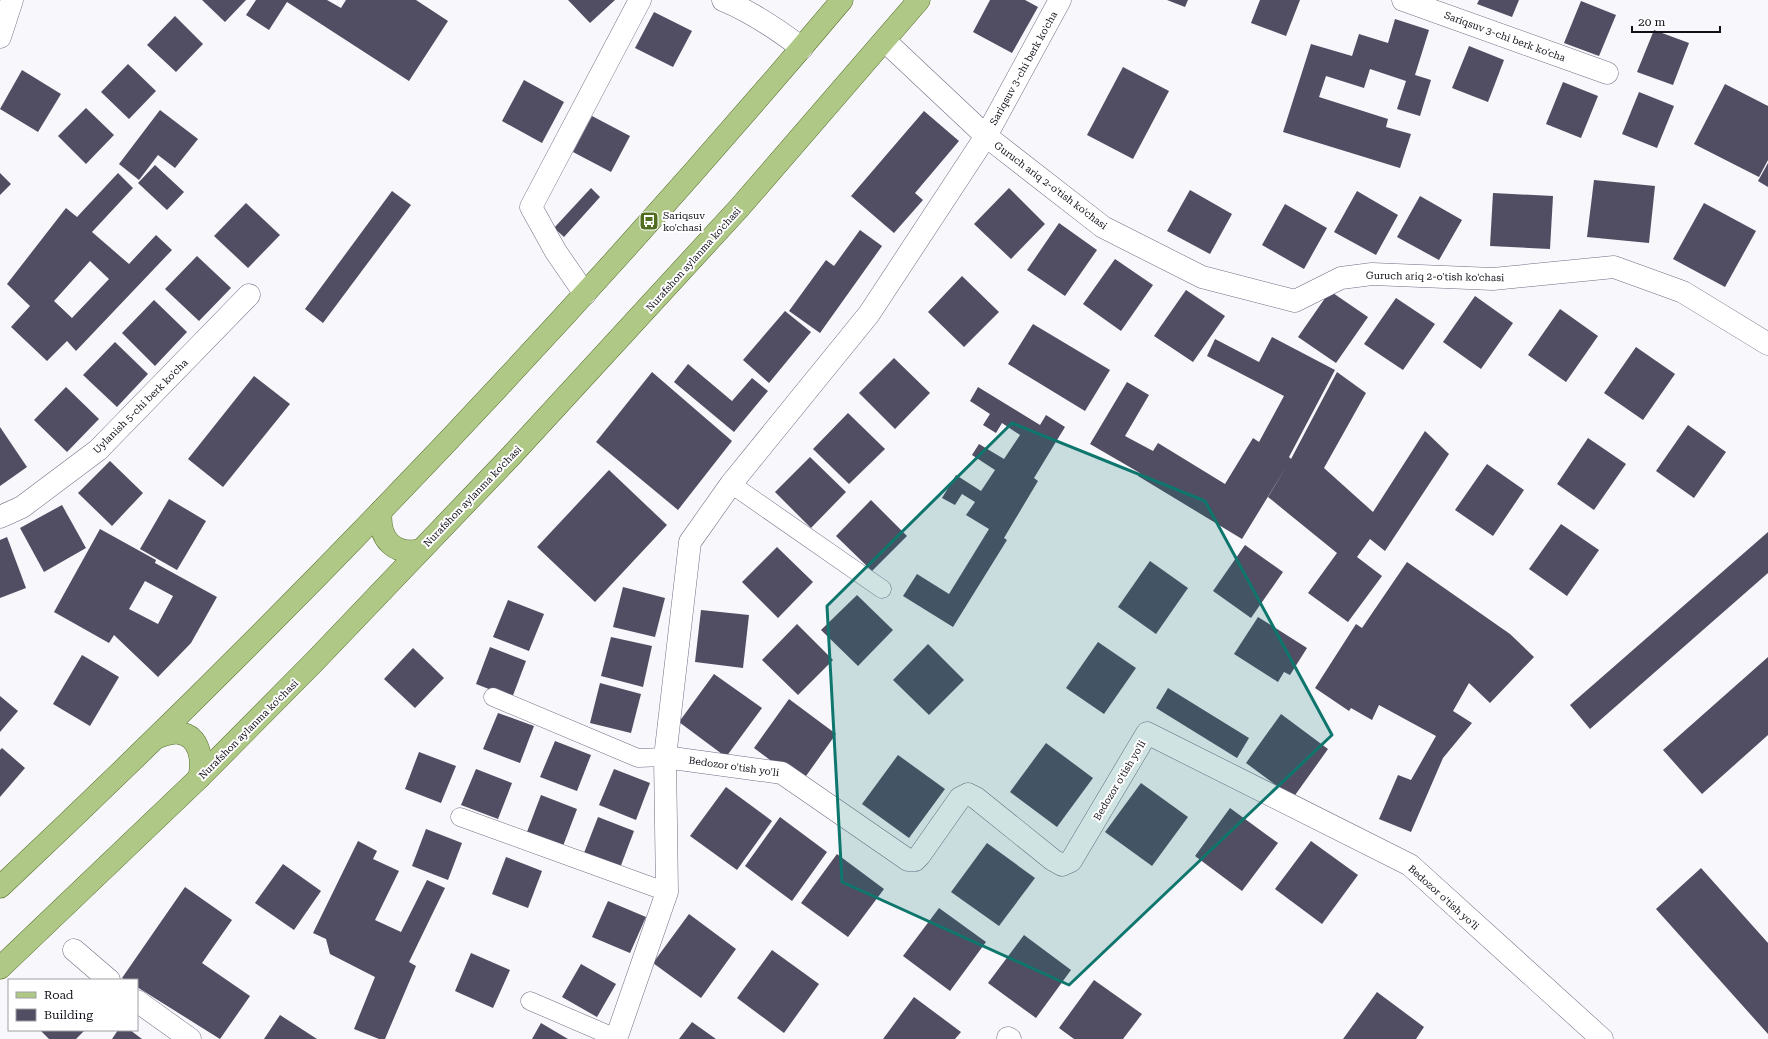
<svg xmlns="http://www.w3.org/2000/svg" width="1768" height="1039" font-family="'Roboto Serif',serif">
	<rect width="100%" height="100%" fill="#f8f7fc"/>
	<g fill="#514d62" fill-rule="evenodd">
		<path d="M 202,0 L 246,0 L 225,22 Z"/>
		<path d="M 256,0 L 327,0 L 341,8 L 346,0 L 416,0 L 448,21 L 409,81 L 287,2 L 269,30 L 246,15 Z"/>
		<path d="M 568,0 L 615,0 L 590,23 Z"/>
		<path d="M 990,0 L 1025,0 L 1038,7 L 1012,53 L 973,32 Z"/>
		<path d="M 1167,0 L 1188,0 L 1185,7 Z"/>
		<path d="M 1260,0 L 1300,0 L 1286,36 L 1251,23 Z"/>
		<path d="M 1479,0 L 1519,0 L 1512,17 L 1477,4 Z"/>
		<path d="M 1581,1 L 1616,15 L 1599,56 L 1564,43 Z"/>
		<path d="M 654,12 L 692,31 L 673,67 L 635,48 Z"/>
		<path d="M 175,16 L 203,44 L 176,72 L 147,45 Z"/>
		<path d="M 1395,19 L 1429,30 L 1415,75 L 1431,80 L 1420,116 L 1397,109 L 1406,81 L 1370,69 L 1364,88 L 1326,76 L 1319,97 L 1388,119 L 1386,127 L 1411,134 L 1400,168 L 1283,132 L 1311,44 L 1352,56 L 1359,34 L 1388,43 Z"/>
		<path d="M 1654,30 L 1689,43 L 1673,85 L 1637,72 Z"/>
		<path d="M 1469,46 L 1504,60 L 1488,102 L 1452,88 Z"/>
		<path d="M 128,64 L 156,91 L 129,119 L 101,92 Z"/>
		<path d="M 1123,67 L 1169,91 L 1133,159 L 1087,135 Z"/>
		<path d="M 22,70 L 61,94 L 38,132 L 0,109 Z"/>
		<path d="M 524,80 L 564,102 L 542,143 L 502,121 Z"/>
		<path d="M 1563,82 L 1598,96 L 1581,138 L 1546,124 Z"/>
		<path d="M 1725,84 L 1768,106 L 1768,160 L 1759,177 L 1694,144 Z"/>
		<path d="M 1639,92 L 1674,106 L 1657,148 L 1622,134 Z"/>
		<path d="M 86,108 L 114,135 L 86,164 L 58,136 Z"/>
		<path d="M 160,110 L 198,139 L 175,168 L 158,155 L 139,180 L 119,164 Z"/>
		<path d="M 924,111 L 959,141 L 915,193 L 923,200 L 894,233 L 851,196 Z"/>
		<path d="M 592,116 L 630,136 L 611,172 L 573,152 Z"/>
		<path d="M 1768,163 L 1768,187 L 1758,181 Z"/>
		<path d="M 155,165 L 184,192 L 167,210 L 138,183 Z"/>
		<path d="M 0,173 L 11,184 L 0,195 Z"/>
		<path d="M 118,173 L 133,188 L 92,232 L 129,264 L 156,235 L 172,250 L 76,351 L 67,341 L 47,361 L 11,327 L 30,306 L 7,284 L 66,208 L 77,217 ZM 90,261 L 109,279 L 72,318 L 54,301 Z"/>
		<path d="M 1594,180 L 1655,186 L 1649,243 L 1587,237 Z"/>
		<path d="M 591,188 L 600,197 L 564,237 L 554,228 Z"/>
		<path d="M 1009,188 L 1045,224 L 1011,259 L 974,224 Z"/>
		<path d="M 1190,190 L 1232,214 L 1210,254 L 1167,231 Z"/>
		<path d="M 392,191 L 411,205 L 323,323 L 305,309 Z"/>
		<path d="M 1357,191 L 1398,215 L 1376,255 L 1334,232 Z"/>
		<path d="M 1493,193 L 1553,196 L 1550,249 L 1490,246 Z"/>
		<path d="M 1420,196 L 1462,220 L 1439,260 L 1397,237 Z"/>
		<path d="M 246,203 L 280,235 L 248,268 L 214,236 Z"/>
		<path d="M 1704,203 L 1756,231 L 1725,287 L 1673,259 Z"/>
		<path d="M 1285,204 L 1327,228 L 1304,269 L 1262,245 Z"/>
		<path d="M 1059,223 L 1097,250 L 1065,296 L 1027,270 Z"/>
		<path d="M 860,230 L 882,246 L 820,333 L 789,311 L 826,260 L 834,266 Z"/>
		<path d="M 197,256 L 231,288 L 199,321 L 165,289 Z"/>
		<path d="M 1115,259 L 1153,285 L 1121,331 L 1083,304 Z"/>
		<path d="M 962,276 L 999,312 L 964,347 L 928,312 Z"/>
		<path d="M 1186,290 L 1225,316 L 1193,362 L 1154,336 Z"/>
		<path d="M 1330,291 L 1368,317 L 1336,363 L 1298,337 Z"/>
		<path d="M 1475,296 L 1513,323 L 1481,369 L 1443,342 Z"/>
		<path d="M 1396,298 L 1435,324 L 1403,370 L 1364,344 Z"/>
		<path d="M 154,300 L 187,332 L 155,366 L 122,333 Z"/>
		<path d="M 1560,309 L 1598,336 L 1566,382 L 1528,355 Z"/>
		<path d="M 785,311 L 811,332 L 769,383 L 743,360 Z"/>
		<path d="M 1033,324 L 1110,370 L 1085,411 L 1008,364 Z"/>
		<path d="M 1272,337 L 1335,370 L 1289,457 L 1291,459 L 1337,372 L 1366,393 L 1324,468 L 1373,512 L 1425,431 L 1449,454 L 1385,551 L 1370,539 L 1357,557 L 1382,576 L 1348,622 L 1308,593 L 1337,553 L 1268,497 L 1288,464 L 1242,539 L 1138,476 L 1140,473 L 1090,444 L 1127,382 L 1149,395 L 1125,436 L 1153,451 L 1158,443 L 1225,484 L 1253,438 L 1259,442 L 1284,396 L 1207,356 L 1215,339 L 1259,362 Z"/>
		<path d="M 115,342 L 148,374 L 117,407 L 83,375 Z"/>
		<path d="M 1636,347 L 1675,374 L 1643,420 L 1604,393 Z"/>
		<path d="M 894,358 L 930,393 L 895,429 L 859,393 Z"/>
		<path d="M 688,364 L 732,401 L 752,378 L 768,391 L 734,432 L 674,382 Z"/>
		<path d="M 652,372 L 732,441 L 678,510 L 596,442 Z"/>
		<path d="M 254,376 L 290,404 L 223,487 L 188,459 Z"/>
		<path d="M 66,387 L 99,419 L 67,452 L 34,420 Z"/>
		<path d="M 978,387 L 1040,425 L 1046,415 L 1065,427 L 1034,478 L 1038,481 L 1004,538 L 1007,540 L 953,627 L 903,596 L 917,574 L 949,594 L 989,529 L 966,515 L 975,502 L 962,494 L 955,505 L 942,498 L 956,475 L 981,491 L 995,470 L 972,455 L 979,444 L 1004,459 L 1020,435 L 1002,423 L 996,433 L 983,425 L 990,414 L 970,401 Z"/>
		<path d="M 848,413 L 885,449 L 849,484 L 813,449 Z"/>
		<path d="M 1688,425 L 1726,452 L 1694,498 L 1656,471 Z"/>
		<path d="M 0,427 L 27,467 L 0,486 Z"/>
		<path d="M 1588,438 L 1626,464 L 1594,510 L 1557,484 Z"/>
		<path d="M 810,457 L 846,492 L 811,528 L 775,492 Z"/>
		<path d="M 110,461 L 143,493 L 112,526 L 78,493 Z"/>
		<path d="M 1487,464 L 1524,490 L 1493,536 L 1455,510 Z"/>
		<path d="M 609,470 L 667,525 L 595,602 L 537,547 Z"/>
		<path d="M 169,499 L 206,521 L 177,570 L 140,549 Z"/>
		<path d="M 871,500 L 907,536 L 872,571 L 836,536 Z"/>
		<path d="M 62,505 L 86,548 L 44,572 L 20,528 Z"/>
		<path d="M 1561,524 L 1599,550 L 1567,596 L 1529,569 Z"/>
		<path d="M 100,529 L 156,560 L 155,563 L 217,597 L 191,643 L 158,677 L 114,635 L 109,643 L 54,612 ZM 145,581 L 173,596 L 158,624 L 129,609 Z"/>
		<path d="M 1768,532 L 1768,573 L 1590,729 L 1570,705 Z"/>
		<path d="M 7,537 L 26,588 L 0,598 L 0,540 Z"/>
		<path d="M 1245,545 L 1283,572 L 1251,618 L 1213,591 Z"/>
		<path d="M 777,547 L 813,582 L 778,618 L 742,582 Z"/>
		<path d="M 1150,561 L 1188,588 L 1156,634 L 1118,607 Z"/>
		<path d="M 1407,562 L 1510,634 L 1534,657 L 1490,703 L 1469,683 L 1453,711 L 1472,723 L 1443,758 L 1411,832 L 1379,819 L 1398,775 L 1411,780 L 1436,736 L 1379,705 L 1372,720 L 1351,708 L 1349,711 L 1315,688 L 1356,624 L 1362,628 Z"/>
		<path d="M 623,587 L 665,598 L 655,637 L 613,627 Z"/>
		<path d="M 857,595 L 893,630 L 858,666 L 821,630 Z"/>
		<path d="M 508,600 L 544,614 L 529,651 L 493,637 Z"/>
		<path d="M 701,610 L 749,615 L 743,668 L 695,662 Z"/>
		<path d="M 1258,617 L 1307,648 L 1290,675 L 1284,672 L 1278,682 L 1234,654 Z"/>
		<path d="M 797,624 L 833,660 L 798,695 L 762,660 Z"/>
		<path d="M 611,637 L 652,646 L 643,687 L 601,676 Z"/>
		<path d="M 1098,642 L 1136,668 L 1104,714 L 1066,688 Z"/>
		<path d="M 928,644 L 964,680 L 929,715 L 893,680 Z"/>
		<path d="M 490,647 L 526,661 L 512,698 L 476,684 Z"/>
		<path d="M 413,648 L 444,678 L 415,708 L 384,679 Z"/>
		<path d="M 82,655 L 119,677 L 90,726 L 53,704 Z"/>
		<path d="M 1768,657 L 1768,735 L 1702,794 L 1663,750 Z"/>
		<path d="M 714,674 L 762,708 L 726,757 L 679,722 Z"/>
		<path d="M 600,683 L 641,694 L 631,733 L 590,723 Z"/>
		<path d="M 1168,688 L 1249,738 L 1237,758 L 1156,708 Z"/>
		<path d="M 0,696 L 18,711 L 0,732 Z"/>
		<path d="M 789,699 L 836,734 L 801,783 L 754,748 Z"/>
		<path d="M 498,713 L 534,726 L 520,763 L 483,749 Z"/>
		<path d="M 1281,714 L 1328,749 L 1293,798 L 1246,763 Z"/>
		<path d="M 555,741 L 591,755 L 577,791 L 540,777 Z"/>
		<path d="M 1046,743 L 1093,778 L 1057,827 L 1010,792 Z"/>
		<path d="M 2,748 L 25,768 L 0,797 L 0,750 Z"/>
		<path d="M 419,752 L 456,766 L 441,803 L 405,789 Z"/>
		<path d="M 898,755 L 945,789 L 909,838 L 862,804 Z"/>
		<path d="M 476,769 L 512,783 L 498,819 L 461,805 Z"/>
		<path d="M 614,769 L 650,783 L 636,820 L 599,805 Z"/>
		<path d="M 1141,783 L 1188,817 L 1152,866 L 1105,832 Z"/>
		<path d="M 726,787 L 772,821 L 737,870 L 690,836 Z"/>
		<path d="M 541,795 L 577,809 L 563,846 L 527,832 Z"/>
		<path d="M 1230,808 L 1278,843 L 1242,891 L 1195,856 Z"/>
		<path d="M 598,817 L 634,831 L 620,868 L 584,853 Z"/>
		<path d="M 780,817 L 827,852 L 792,901 L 745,866 Z"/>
		<path d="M 426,829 L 462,843 L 448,880 L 412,866 Z"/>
		<path d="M 358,841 L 377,851 L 373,859 L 399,871 L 375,920 L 401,932 L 427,880 L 445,888 L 409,962 L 416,966 L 385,1039 L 379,1039 L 354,1029 L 375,977 L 330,954 L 326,939 L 313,933 Z"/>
		<path d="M 1311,841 L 1358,875 L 1322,924 L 1275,889 Z"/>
		<path d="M 987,843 L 1035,878 L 999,926 L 951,892 Z"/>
		<path d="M 837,854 L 884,889 L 848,937 L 801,903 Z"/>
		<path d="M 506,857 L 542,871 L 528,908 L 492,894 Z"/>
		<path d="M 283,864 L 321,891 L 294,930 L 255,903 Z"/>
		<path d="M 1701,868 L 1768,943 L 1768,1034 L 1656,909 Z"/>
		<path d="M 185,887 L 232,920 L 202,963 L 250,996 L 220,1039 L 137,987 L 137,980 L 125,980 L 122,978 Z"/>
		<path d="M 608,901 L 646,917 L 630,953 L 592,937 Z"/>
		<path d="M 939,908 L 986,942 L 950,991 L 903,956 Z"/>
		<path d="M 689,914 L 736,949 L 701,998 L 653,963 Z"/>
		<path d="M 1024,935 L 1071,970 L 1036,1018 L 988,983 Z"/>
		<path d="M 772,950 L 819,984 L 784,1033 L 737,998 Z"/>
		<path d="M 471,953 L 510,970 L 493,1008 L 455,991 Z"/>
		<path d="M 581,964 L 616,984 L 597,1017 L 562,997 Z"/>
		<path d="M 1094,980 L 1142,1014 L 1123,1039 L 1074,1039 L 1059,1028 Z"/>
		<path d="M 1377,992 L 1424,1027 L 1416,1039 L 1343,1039 Z"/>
		<path d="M 914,997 L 961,1032 L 955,1039 L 883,1039 Z"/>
		<path d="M 280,1015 L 317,1039 L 264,1039 Z"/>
		<path d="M 692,1022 L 716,1039 L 679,1039 Z"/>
		<path d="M 541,1023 L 568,1039 L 532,1039 Z"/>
		<path d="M 40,1030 L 85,1030 L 76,1039 L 49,1039 Z"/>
		<path d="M 118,1030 L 130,1030 L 142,1039 L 112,1039 Z"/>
	</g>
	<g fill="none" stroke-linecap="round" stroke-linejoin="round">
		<g stroke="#716d83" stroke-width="19">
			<g id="lane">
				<path d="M 731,484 L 882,589"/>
				<path d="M 493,697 L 638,758 L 665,757"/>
				<path d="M 460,817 L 667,892"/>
				<path d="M 530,1001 L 616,1038"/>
			</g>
		</g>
		<g stroke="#716d83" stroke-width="23">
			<g id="street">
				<path d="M 723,0 C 752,12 777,29 802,48"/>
				<path d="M 1403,0 L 1607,73"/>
				<path d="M 0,37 L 12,0"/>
				<path d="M 885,41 L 986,136 L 1103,227 L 1202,277 L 1295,301 L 1341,278 L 1372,274 L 1493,279 L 1614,267 L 1683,292 L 1768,344"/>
				<path d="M 585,294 L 556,252 L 531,207 L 640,0"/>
				<path d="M 0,517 L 22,507 L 98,450 L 249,295"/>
				<path d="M 665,757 L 782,773 L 908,860 L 915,860 L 920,855 L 960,798 L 968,794 L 976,798 L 1053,860 L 1062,865 L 1071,861 L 1147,733 L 1410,865 L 1602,1039"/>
				<path d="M 74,950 L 109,980"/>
				<path d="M 137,1001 L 190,1039"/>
				<path d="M 1008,1038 L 1010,1039"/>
				<path d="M 616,1039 L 667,892 L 665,757 L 690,542 L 731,484 L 869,314 L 986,136 L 1060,0"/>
			</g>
		</g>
		<g stroke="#56702b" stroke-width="23">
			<g id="primary">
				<path d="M 381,511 C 378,538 393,556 421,550"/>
				<path d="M 158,737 C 164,735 172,732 179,733 C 201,736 203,762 199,778"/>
				<path d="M 0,887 C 297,608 579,312 842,0"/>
				<path d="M 0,968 L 199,778 L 315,661 L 511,456 L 740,207 L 919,0"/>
			</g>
		</g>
		<use href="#lane" stroke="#fff" stroke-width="18"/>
		<use href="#street" stroke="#fff" stroke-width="22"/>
		<use href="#primary" stroke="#afc886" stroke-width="22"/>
	</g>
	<path fill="#0f766e" fill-opacity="0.2" stroke="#0f766e" stroke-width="3" stroke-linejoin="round" d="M 1012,423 L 1205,501 L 1332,735 L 1069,985 L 842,882 L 827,606 Z"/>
	<defs>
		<g id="bus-square" transform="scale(1)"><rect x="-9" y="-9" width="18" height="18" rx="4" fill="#506d21" stroke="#fff"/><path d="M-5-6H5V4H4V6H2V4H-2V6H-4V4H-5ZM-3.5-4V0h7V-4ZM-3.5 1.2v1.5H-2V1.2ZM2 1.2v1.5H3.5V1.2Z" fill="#fff"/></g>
	</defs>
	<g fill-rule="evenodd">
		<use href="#bus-square" x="649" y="221"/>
	</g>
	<g text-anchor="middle" stroke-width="4" stroke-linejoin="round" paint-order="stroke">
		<g font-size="10" fill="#121019" stroke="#fff">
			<text transform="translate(1505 36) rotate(20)" y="4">Sariqsuv 3-chi berk ko'cha</text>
			<text transform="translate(1023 68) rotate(-61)" y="4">Sariqsuv 3-chi berk ko'cha</text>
			<text transform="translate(1051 185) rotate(37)" y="4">Guruch ariq 2-o'tish ko'chasi</text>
			<text transform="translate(693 259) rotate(-48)" y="4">Nurafshon aylanma ko'chasi</text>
			<text transform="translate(1435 276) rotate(1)" y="4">Guruch ariq 2-o'tish ko'chasi</text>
			<text transform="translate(140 406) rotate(-45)" y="4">Uylanish 5-chi berk ko'cha</text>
			<text transform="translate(472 496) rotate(-46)" y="4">Nurafshon aylanma ko'chasi</text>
			<text transform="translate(248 729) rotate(-45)" y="4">Nurafshon aylanma ko'chasi</text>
			<text transform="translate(734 766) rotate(8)" y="4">Bedozor o'tish yo'li</text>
			<text transform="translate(1119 780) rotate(-59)" y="4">Bedozor o'tish yo'li</text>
			<text transform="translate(1444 897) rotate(42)" y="4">Bedozor o'tish yo'li</text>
		</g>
		<g font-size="10" fill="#121019" stroke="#fff" text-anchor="start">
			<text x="663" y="219">Sariqsuv<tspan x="663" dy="12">ko'chasi</tspan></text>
		</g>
	</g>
	<rect x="8" y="979" width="130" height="52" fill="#ffffff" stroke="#a09fa3"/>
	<rect x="16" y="992" width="20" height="6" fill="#afc886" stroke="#a09fa3"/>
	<text x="44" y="999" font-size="12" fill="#121019">Road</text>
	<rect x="16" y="1009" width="20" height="12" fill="#514d62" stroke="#a09fa3"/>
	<text x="44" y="1019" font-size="12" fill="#121019">Building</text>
	<path d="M1632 26v6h88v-6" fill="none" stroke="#121019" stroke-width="2"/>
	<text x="1638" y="26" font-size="12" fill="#121019" stroke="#ffffff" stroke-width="3" paint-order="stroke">20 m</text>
</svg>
